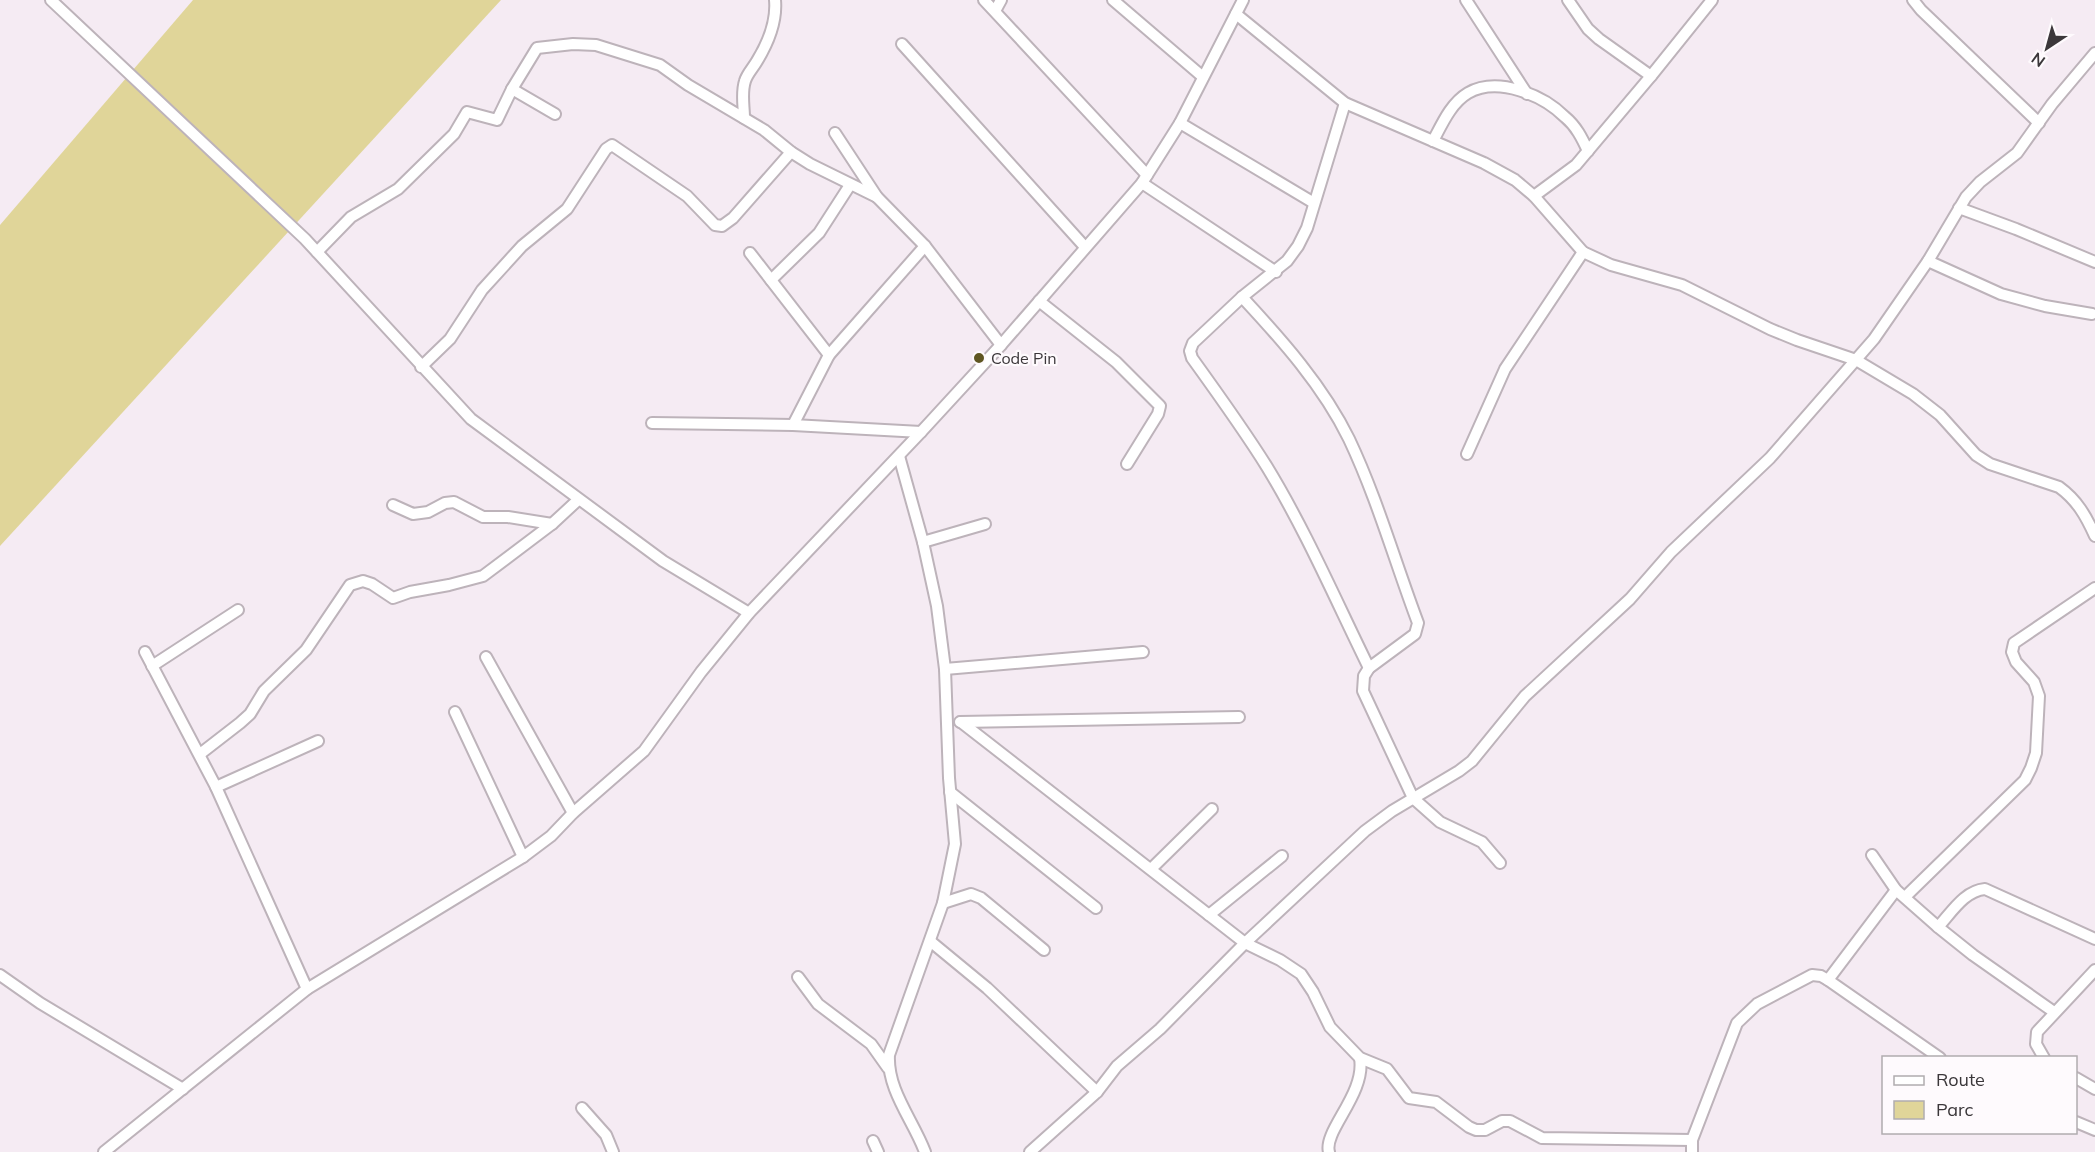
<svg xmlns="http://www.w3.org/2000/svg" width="2095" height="1152" font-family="Mulish,sans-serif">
	<rect width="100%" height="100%" fill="#f5ebf3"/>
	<path fill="#e0d599" d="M 193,0 L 501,0 L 0,546 L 0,225 Z"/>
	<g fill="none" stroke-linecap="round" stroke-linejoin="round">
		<g stroke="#bdb3ba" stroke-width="14">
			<g id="minor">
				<path d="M 51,0 L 305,239 L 471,419 L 663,561 L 749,613"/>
				<path d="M 984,0 L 1147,175"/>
				<path d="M 1113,0 L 1203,77"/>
				<path d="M 1466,0 L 1527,94"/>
				<path d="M 1568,0 L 1588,29 L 1599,39 L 1651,76"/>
				<path d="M 1913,0 L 1921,10 L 2039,123"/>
				<path d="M 995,11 L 1001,0"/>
				<path d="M 1236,14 L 1345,103 L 1484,163 L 1515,180 L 1534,196 L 1583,252 L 1611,265 L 1682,285 L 1770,329 L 1797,340 L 1856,360 L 1913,394 L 1940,415 L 1976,455 L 1990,464 L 2059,487 C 2077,500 2086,516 2095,536"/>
				<path d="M 902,44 L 1085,247"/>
				<path d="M 512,89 L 537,48 L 573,44 L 596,45 L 660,65 L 688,85 L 764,130 L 791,152 L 810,164 L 877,197"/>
				<path d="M 1345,103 L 1307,228 L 1298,246 L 1287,261 L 1242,297 L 1193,343 L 1190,351 L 1192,358 C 1218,394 1244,430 1267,467 C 1306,531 1336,601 1369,668"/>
				<path d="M 744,118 C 744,106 741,93 745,81 C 747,74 753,68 757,61 C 768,43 777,22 775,0"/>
				<path d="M 1180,123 L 1314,203"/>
				<path d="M 835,133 L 877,197 L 925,246 L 1001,345"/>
				<path d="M 1433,141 C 1442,124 1451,103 1468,93 C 1498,76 1543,95 1565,117 C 1576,126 1582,138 1588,151"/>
				<path d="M 1142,183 L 1276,272"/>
				<path d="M 1534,196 L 1576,165 L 1651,76 L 1712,0"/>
				<path d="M 1959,208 L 2016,229 L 2095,262"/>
				<path d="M 317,252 L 351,217 L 398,189 L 454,134 L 467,112 L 497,120 L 512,89 L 555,114"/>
				<path d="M 750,253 L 829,355"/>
				<path d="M 1928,261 L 2001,294 L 2045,306 L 2092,314"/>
				<path d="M 771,280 L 819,233 L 850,185"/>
				<path d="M 1242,297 C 1282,340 1323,386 1349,439 C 1377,498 1395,562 1418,623 L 1415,634 L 1369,668 L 1364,676 L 1363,691 L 1413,798 L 1440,822 L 1482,842 L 1500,863"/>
				<path d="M 1039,301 L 1116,362 L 1160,406 L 1158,414 L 1127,464"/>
				<path d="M 421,367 L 450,339 L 482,290 L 522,246 L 567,209 L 606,149 L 612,145 L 687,196 L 715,225 L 722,226 L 733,218 L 791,152"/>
				<path d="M 652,423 L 793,425 L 921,432"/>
				<path d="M 793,425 L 829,355 L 925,246"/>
				<path d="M 1467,454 L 1505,369 L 1583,252"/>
				<path d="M 899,456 L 923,542 L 937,606 L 945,669 L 949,778 L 955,844 L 943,903 L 889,1055 C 887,1090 913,1120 925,1152"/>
				<path d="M 393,505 L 413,514 L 428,512 L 445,503 L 454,502 L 483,517 L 508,517 L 552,524"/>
				<path d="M 923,542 L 985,524"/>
				<path d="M 145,652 L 216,787 L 307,989"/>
				<path d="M 486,657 L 573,813"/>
				<path d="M 152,666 L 238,610"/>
				<path d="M 945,669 L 1143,652"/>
				<path d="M 455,712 L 523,857"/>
				<path d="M 960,722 L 1239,717"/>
				<path d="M 961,722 L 1245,943 L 1280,960 L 1301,974 L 1313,992 L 1330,1027 L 1360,1058 L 1387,1069 L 1409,1098 L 1436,1102 L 1469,1127 L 1476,1130 L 1485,1130 L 1502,1121 L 1510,1121 L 1542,1138 L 1692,1140"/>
				<path d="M 200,754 L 240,723 L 250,714 L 264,691 L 306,650 L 350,585 L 363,581 L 372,584 L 393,598 L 410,592 L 449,585 L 483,576 L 552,524 L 578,500"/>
				<path d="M 216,787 L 318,741"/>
				<path d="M 950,792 L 1096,908"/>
				<path d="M 1872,855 L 1896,890 L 1938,927 L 1973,955 L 2054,1012"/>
				<path d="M 1151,869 L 1212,809"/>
				<path d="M 1905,897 L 2025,780 L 2031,768 L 2036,753 L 2039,696 L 2034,682 L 2016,662 L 2012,652 L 2014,643 L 2095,588"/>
				<path d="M 943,903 L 971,894 L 981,898 L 1044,950"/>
				<path d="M 1209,915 L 1282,856"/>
				<path d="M 1938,927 C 1952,912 1964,891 1985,889 L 2095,939"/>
				<path d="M 930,941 L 987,988 L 1097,1092"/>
				<path d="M 0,975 L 40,1003 L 183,1089"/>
				<path d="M 798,977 L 818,1004 L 871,1044 L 888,1068"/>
				<path d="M 1828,980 L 1896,890"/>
				<path d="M 2044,1058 L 2036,1044 L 2037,1032 L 2095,970"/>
				<path d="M 2076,1078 L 2095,1089"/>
				<path d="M 582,1108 L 606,1135 L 613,1152"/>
				<path d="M 2076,1122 L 2095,1130"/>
				<path d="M 873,1141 L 878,1152"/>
				<path d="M 104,1152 L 307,989 L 523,857 L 551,836 L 573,813 L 644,751 L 701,672 L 749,613 L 921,432 L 1001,345 L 1142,183 L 1180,123 L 1243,0"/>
				<path d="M 1030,1152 L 1097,1092 L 1117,1066 L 1160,1029 L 1245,943 L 1365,831 L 1392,811 L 1459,771 L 1472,761 L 1525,696 L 1630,599 L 1671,552 L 1770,458 L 1874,339 L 1928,261 L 1966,197 L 1980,182 L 2017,153 L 2052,104 L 2095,53"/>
				<path d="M 1329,1152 C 1323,1131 1366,1094 1360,1058"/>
				<path d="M 1692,1152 L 1692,1140 L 1737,1023 L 1757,1004 L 1812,975 L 1821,976 L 1828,980 L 1940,1058"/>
			</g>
		</g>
		<use href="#minor" stroke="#fff" stroke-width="10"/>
	</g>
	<circle fill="#5f5622" stroke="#fefafd" stroke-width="2" cx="979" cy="358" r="6"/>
	<g text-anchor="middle" stroke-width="4.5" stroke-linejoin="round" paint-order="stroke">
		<g font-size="16" fill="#3b373a" stroke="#fefafd" text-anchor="start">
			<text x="991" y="364">Code Pin</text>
		</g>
	</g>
	<rect x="1882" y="1056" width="195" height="78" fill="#fefafd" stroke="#b0acaf" stroke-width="1.5"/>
	<rect x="1894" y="1076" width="30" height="9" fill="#ffffff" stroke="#b0acaf" stroke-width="1.5"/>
	<text x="1936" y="1086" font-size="18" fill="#3b373a">Route</text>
	<rect x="1894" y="1101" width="30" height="18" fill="#e0d599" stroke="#b0acaf" stroke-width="1.5"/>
	<text x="1936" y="1116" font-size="18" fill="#3b373a">Parc</text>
	<g transform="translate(2047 48) rotate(216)" stroke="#fefafd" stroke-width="4.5" paint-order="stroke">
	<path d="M0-4.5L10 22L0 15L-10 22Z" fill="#3b373a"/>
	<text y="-9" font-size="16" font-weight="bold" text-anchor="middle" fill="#3b373a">N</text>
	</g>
</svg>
